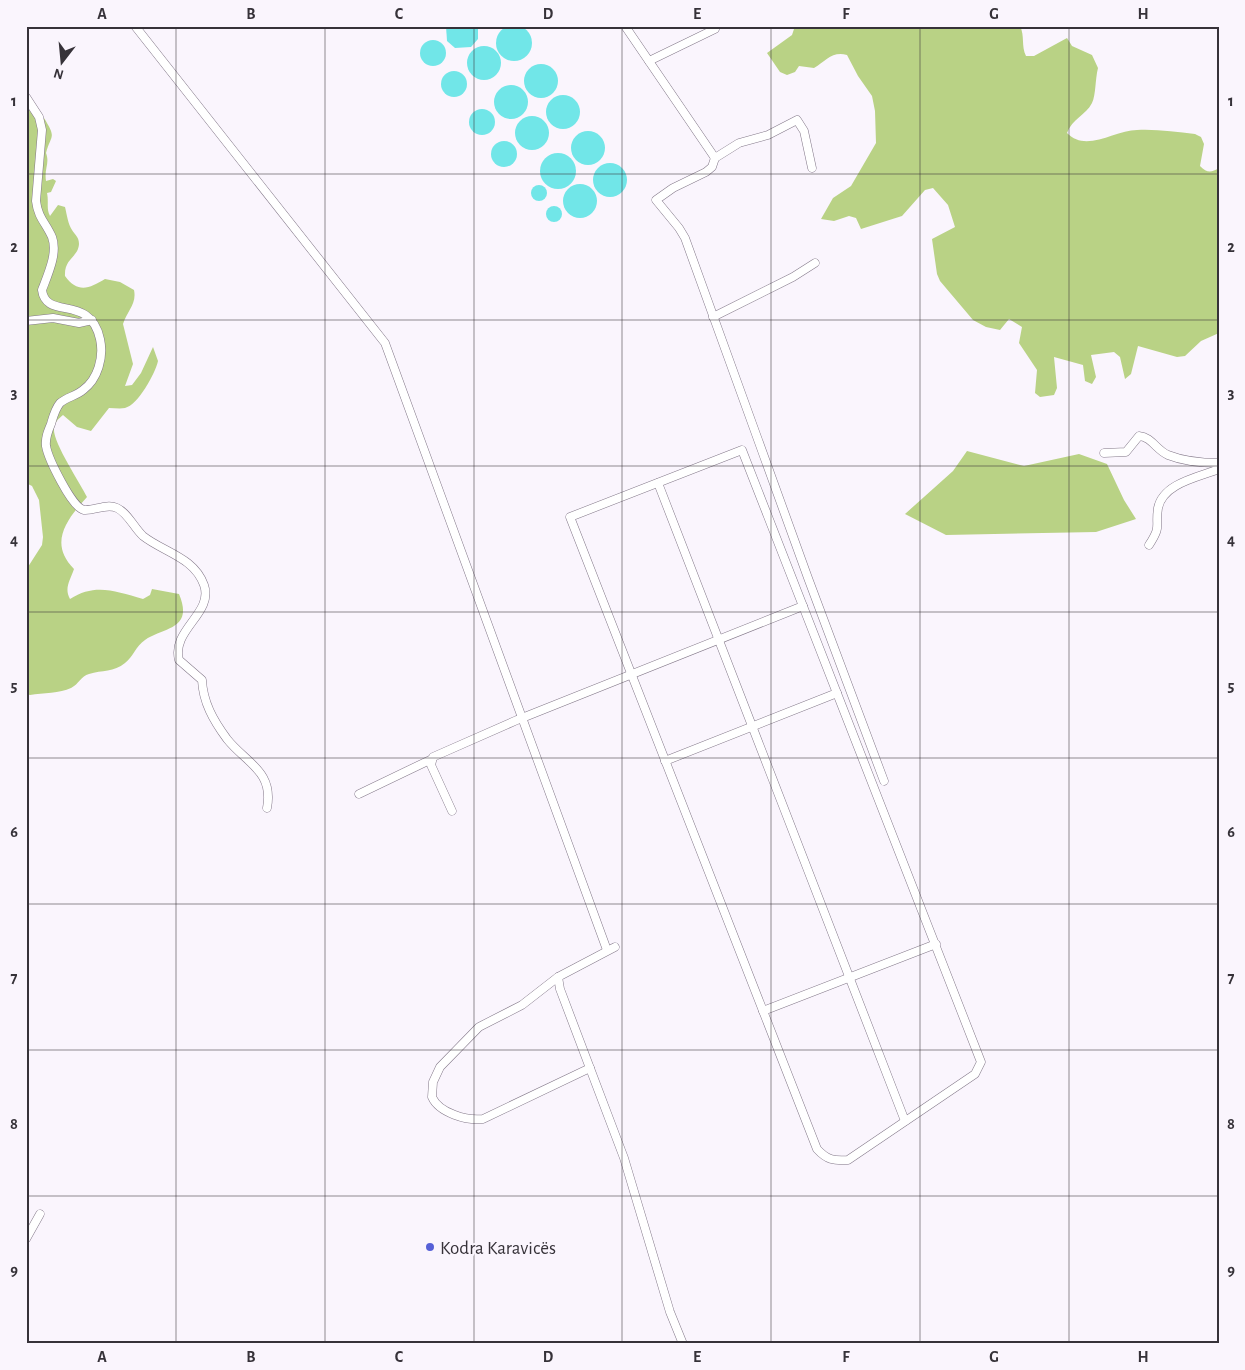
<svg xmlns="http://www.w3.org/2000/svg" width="1245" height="1370" font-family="'Alegreya Sans',sans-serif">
	<rect width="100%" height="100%" fill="#faf5fd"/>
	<g fill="#b9d285">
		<path d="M 795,26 L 1020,26 C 1025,36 1021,46 1026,56 L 1034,56 L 1067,38 L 1072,46 L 1092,55 L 1098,68 C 1095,80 1096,95 1092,103 C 1086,115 1072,119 1067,133 C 1086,153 1115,130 1137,130 C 1157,129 1176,132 1195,134 L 1201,137 L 1204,144 L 1200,166 C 1207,173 1211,173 1219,168 L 1219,333 L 1201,341 L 1185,356 L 1177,357 L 1138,346 L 1131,374 L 1125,379 L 1120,357 L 1114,352 L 1091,355 L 1096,377 L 1092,384 L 1085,381 L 1083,365 L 1054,357 L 1057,388 L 1054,395 L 1040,397 L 1035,393 L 1037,370 L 1019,343 L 1022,327 L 1009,319 L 1000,330 L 986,327 L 973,320 L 940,281 L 937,274 L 932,239 L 955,227 L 948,205 L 933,188 L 925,190 L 902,216 L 861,229 L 856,218 L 849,216 L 834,221 L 821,219 L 833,198 L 851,186 L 876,143 L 875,111 L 872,96 L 858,76 L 847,55 C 832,51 826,61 814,68 L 799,66 L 795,72 L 787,75 L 780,72 L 767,53 L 792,35 Z"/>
		<path d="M 26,102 L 38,122 L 44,118 C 57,139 51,134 46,153 C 50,164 44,168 46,181 L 53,179 L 56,181 L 51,192 L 47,193 C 49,202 46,209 50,216 L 58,205 L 65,207 C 67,215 68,224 72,230 C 75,235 79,237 79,244 C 78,258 64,258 65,276 C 78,294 90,288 105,279 L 120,282 L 134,290 C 137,304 127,311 123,324 L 133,364 L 125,386 L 132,385 L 141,373 L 153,347 L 158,361 C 155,374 138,405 125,408 C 120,409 114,408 109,408 L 91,431 L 77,427 L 63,415 C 58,419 55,422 54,428 C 52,441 80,483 87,497 C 67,519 48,543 74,569 C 70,581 64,588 70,599 C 95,583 115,591 143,599 L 150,595 L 152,589 L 179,594 C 194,630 164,627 145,640 C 136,646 133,657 125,663 C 114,672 102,670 89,674 C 81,676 79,684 71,688 C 60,693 43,693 30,695 L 26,694 L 26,570 L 42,545 L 43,537 L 39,500 L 32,486 L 26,483 Z"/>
		<path d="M 967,451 L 1024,466 L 1079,454 L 1107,464 L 1124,500 L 1136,519 L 1096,532 L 946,535 L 905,514 L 953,471 Z"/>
	</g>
	<g fill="#71e6e8">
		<circle cx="514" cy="43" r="18"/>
		<path d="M 446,26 L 478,26 L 478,39 L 471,47 L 455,48 L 447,41 Z"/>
		<circle cx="433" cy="53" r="13"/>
		<circle cx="484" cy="63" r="17"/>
		<circle cx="541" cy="81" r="17"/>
		<circle cx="454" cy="84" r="13"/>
		<circle cx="511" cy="102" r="17"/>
		<circle cx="563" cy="112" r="17"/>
		<circle cx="482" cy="122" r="13"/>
		<circle cx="532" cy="133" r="17"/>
		<circle cx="588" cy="148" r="17"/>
		<circle cx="504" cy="154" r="13"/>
		<circle cx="558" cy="171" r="18"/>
		<circle cx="610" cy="180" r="17"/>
		<circle cx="580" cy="201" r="17"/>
		<circle cx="539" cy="193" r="8"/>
		<circle cx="554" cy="214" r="8"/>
	</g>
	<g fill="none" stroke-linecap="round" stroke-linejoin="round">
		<g stroke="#837889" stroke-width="9">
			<g id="minor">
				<path d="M 135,26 L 385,343 L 607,950"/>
				<path d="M 625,26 L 715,158"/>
				<path d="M 649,61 L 715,29 L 716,26"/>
				<path d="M 26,97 L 39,117 L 42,130 L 36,201 C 38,218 46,223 52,237 C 58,253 48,274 42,290 C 46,321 90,293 100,339 C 104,357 98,379 83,390 C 76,396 67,397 60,403 C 55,409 53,417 51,424 C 48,431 45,438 46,446 C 48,458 72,508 84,510 C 95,511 106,503 117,508 C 128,513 134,528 143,536 C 163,552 194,557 204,585 C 214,613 171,630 179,660 L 202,680 C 203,702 213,720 227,739 C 246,763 274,771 267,808"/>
				<path d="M 812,168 L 804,131 L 797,120 L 768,135 L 739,143 L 715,158 L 712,167 L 706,172 L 673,188 L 656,200 L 679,228 L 685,238 L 808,578 L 884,781"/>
				<path d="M 713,317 L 793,277 L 815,263"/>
				<path d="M 26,321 L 53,318 L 79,323 L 92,320"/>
				<path d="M 742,450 L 981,1062 L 975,1074 L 848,1160 C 834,1161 827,1160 817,1149 L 570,517 Z"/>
				<path d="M 1104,453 L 1126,452 L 1139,436 C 1152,437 1156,450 1168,455 C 1183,461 1203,463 1219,463"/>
				<path d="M 658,483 L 905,1121"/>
				<path d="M 1149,545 C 1162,525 1155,528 1158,508 C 1163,483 1199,477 1219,469"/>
				<path d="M 665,761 L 837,693"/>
				<path d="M 359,794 L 432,759"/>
				<path d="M 452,811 L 431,765 L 433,757 L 517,720 L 803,606"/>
				<path d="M 558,977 L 560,989 L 624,1158 L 670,1312 L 683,1344"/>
				<path d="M 763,1011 L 936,944"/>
				<path d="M 590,1068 L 483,1119 C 467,1121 439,1113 432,1097 L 433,1082 L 440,1067 L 479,1027 L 522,1005 L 558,977 L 615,947"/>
				<path d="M 26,1239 L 40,1214"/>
			</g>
		</g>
		<use href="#minor" stroke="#fff" stroke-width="8"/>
	</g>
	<path fill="none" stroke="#363239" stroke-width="1" stroke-opacity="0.55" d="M 176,26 L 176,1344M 325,26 L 325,1344M 474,26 L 474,1344M 622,26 L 622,1344M 771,26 L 771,1344M 920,26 L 920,1344M 1069,26 L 1069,1344M 26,174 L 1219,174M 26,320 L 1219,320M 26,466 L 1219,466M 26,612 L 1219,612M 26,758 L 1219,758M 26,904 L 1219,904M 26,1050 L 1219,1050M 26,1196 L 1219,1196"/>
	<circle fill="#5660d7" stroke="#faf5fd" stroke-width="2" cx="430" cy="1247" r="5"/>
	<g text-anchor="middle" stroke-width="4" stroke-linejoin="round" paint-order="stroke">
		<g font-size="19" fill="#363239" stroke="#faf5fd" text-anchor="start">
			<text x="440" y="1254">Kodra Karavicës</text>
		</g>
	</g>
	<rect width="1245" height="1370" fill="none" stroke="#faf5fd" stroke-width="55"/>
	<g transform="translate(62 62) rotate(196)" stroke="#faf5fd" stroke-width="4" paint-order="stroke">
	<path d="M0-4L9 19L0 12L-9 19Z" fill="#363239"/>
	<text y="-8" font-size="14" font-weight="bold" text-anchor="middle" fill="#363239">N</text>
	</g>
	<rect x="28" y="28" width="1190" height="1314" fill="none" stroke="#363239" stroke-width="2"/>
	<g font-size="16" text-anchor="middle" font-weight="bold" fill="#363239">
		<text x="102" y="19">A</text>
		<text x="251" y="19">B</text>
		<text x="399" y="19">C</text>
		<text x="548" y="19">D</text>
		<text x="697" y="19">E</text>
		<text x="846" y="19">F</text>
		<text x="994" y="19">G</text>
		<text x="1143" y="19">H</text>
		<text x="14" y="106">1</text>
		<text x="1231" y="106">1</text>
		<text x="14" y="252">2</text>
		<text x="1231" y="252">2</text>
		<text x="14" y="398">3</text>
		<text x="1231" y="398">3</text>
		<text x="14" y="545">4</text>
		<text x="1231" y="545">4</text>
		<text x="14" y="691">5</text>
		<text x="1231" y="691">5</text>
		<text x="14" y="837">6</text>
		<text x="1231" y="837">6</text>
		<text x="14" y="983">7</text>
		<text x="1231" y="983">7</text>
		<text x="14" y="1129">8</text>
		<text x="1231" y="1129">8</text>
		<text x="14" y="1275">9</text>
		<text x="1231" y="1275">9</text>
		<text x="102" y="1362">A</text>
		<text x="251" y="1362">B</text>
		<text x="399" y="1362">C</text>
		<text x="548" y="1362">D</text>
		<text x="697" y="1362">E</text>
		<text x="846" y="1362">F</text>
		<text x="994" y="1362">G</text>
		<text x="1143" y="1362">H</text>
	</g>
</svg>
